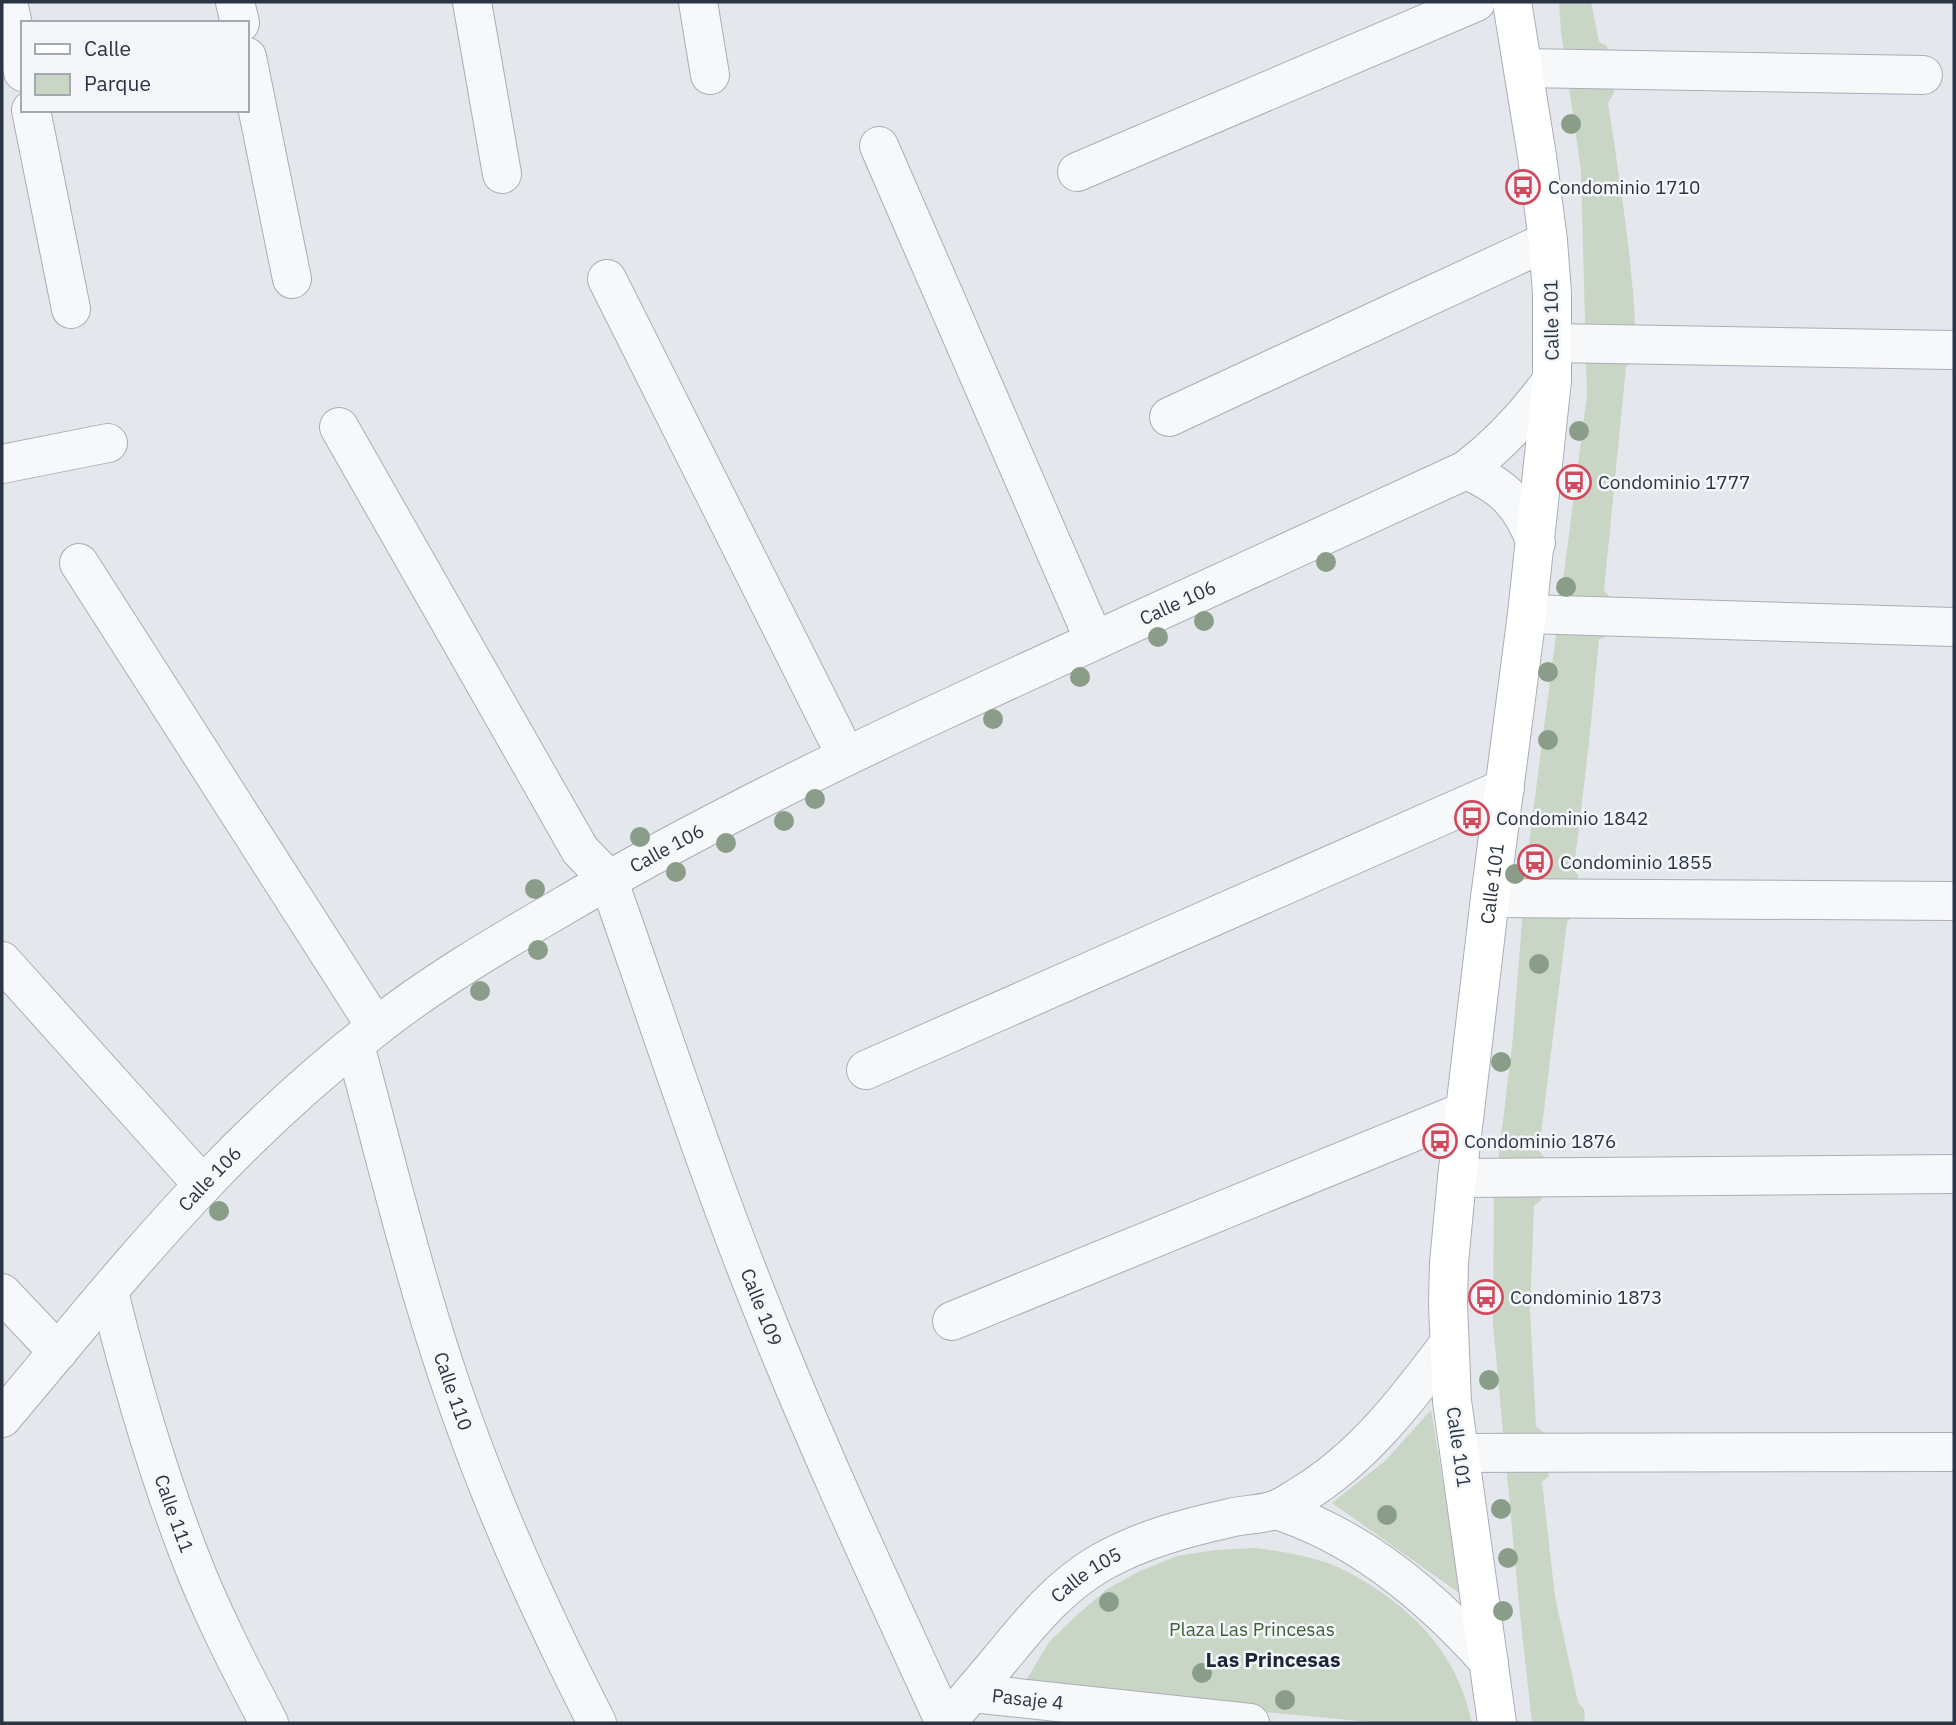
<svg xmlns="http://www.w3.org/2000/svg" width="1956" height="1725" font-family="'IBM Plex Sans',sans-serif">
	<rect width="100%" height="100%" fill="#e4e7ec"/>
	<g fill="#c9d6c5">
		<path d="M 1559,2 L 1591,2 L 1599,42 L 1607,46 L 1614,93 L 1608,103 C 1616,155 1624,207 1630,260 C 1633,295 1638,328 1632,362 L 1626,367 L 1604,590 L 1611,599 L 1608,636 L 1599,639 L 1589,743 L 1574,868 L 1578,876 L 1575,914 L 1567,922 L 1539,1151 L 1544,1157 L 1541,1200 L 1534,1206 L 1530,1310 L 1536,1426 L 1544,1433 L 1549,1476 L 1542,1482 L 1555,1597 L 1578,1702 L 1584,1709 L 1585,1723 L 1532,1723 L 1520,1614 L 1493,1325 L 1494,1194 L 1512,1047 L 1527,859 L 1587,395 L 1581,171 L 1561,32 Z"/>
		<path d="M 1431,1410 L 1462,1595 L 1332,1503 L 1386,1460 Z"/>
		<path d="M 1255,1548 C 1280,1551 1304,1555 1328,1563 C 1344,1569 1361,1579 1375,1588 C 1426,1622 1459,1663 1472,1723 L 1381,1723 L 1021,1689 L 1049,1642 L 1077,1615 L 1107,1589 L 1140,1571 L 1177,1556 L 1216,1550 Z"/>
	</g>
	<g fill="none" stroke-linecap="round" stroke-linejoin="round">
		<g stroke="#a9aeb7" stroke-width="40">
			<g id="street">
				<path d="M 8,2 L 23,72"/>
				<path d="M 235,2 L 240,23"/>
				<path d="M 472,2 L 502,174"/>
				<path d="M 698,2 L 710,75"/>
				<path d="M 247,57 L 292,279"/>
				<path d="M 1523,68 L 1923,75"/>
				<path d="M 31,110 L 71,309"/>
				<path d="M 879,146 L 1094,640"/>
				<path d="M 1077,172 L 1476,2"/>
				<path d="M 607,279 L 846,756"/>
				<path d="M 1553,343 L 1952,350"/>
				<path d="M 1169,417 L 1548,241"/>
				<path id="s1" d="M 339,427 L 580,850 L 608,879 C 658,1020 704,1163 760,1303 C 816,1445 881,1584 945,1723"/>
				<path d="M 2,464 L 108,443"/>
				<path d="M 1466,470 C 1504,486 1521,504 1536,543"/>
				<path d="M 79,563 L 376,1027"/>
				<path d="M 1527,614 L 1953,627"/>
				<path d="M 1490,898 L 1954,901"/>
				<path d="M 2,961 L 203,1185"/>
				<path id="s2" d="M 355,1045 C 389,1171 419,1299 464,1422 C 501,1526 547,1625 597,1723"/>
				<path d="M 866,1070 L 1505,788"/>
				<path d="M 1457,1178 L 1954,1174"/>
				<path id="s3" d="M 109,1292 C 131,1381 156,1468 189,1554 C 211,1612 240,1668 269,1723"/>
				<path d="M 2,1293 L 58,1352"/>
				<path d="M 952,1321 L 1465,1111"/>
				<path id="s4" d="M 2,1418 C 69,1339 134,1257 205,1183 C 258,1127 316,1074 376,1027 C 432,983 493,947 555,911 C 675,840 799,778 925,719 C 1105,635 1286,553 1466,470 C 1500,444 1527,415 1552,380"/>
				<path d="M 1460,1453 L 1954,1452"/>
				<path d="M 1276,1510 C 1361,1537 1431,1597 1489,1662"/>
				<path id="s5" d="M 972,1693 L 1250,1723"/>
				<path id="s6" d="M 946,1723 C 967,1699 987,1675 1008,1650 C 1035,1617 1062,1585 1100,1563 C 1140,1540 1185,1528 1230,1518 C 1245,1514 1264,1515 1277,1509 C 1285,1506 1293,1500 1300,1496 C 1362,1459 1406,1401 1448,1345"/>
			</g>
		</g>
		<g stroke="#a9aeb7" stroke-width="40">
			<g id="secondary">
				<path id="s7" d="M 1497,1723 L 1452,1401 L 1448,1304 L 1449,1263 L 1457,1178 L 1490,898 L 1527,614 L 1552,380 L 1552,293 L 1548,241 L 1537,156 L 1512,2"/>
			</g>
		</g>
		<use href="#street" stroke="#f7f8fa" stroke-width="38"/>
		<use href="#secondary" stroke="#fff" stroke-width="38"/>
	</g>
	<g fill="#899d89">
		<circle cx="1571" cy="124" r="10"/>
		<circle cx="1579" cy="431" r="10"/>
		<circle cx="1326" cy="562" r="10"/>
		<circle cx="1566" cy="587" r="10"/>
		<circle cx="1204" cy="621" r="10"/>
		<circle cx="1158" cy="637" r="10"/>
		<circle cx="1548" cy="672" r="10"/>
		<circle cx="1080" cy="677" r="10"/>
		<circle cx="993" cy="719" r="10"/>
		<circle cx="1548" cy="740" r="10"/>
		<circle cx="815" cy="799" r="10"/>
		<circle cx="784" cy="821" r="10"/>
		<circle cx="640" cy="837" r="10"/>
		<circle cx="726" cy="843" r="10"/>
		<circle cx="1542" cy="862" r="10"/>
		<circle cx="676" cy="872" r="10"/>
		<circle cx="1515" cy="874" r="10"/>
		<circle cx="535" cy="889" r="10"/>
		<circle cx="538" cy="950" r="10"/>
		<circle cx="1539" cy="964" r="10"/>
		<circle cx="480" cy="991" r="10"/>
		<circle cx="1501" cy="1062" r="10"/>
		<circle cx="219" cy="1211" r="10"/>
		<circle cx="1489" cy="1380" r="10"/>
		<circle cx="1501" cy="1509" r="10"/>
		<circle cx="1387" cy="1515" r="10"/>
		<circle cx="1508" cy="1558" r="10"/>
		<circle cx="1109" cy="1602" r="10"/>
		<circle cx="1503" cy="1611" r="10"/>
		<circle cx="1202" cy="1673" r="10"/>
		<circle cx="1285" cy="1700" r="10"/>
	</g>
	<defs>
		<g id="bus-ring" transform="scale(1.75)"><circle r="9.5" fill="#f4f6f9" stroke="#d1495b" stroke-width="1.5"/><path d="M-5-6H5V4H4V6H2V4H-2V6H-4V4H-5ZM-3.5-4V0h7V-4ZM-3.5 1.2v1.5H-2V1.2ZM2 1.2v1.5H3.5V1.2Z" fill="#d1495b"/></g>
	</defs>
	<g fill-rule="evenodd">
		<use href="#bus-ring" x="1523" y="187"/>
		<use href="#bus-ring" x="1574" y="482"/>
		<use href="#bus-ring" x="1472" y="818"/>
		<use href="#bus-ring" x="1535" y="862"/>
		<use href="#bus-ring" x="1440" y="1141"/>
		<use href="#bus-ring" x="1486" y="1297"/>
	</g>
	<g text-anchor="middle" stroke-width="5" stroke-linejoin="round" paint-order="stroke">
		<g font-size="19" fill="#2b3445" stroke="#f4f6f9" text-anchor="start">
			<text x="1548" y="194">Condominio 1710</text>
			<text x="1598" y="489">Condominio 1777</text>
			<text x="1496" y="825">Condominio 1842</text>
			<text x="1560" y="869">Condominio 1855</text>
			<text x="1464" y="1148">Condominio 1876</text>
			<text x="1510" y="1304">Condominio 1873</text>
		</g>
		<g font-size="19" fill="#2b3445" stroke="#f4f6f9">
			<text transform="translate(1551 320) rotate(-91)" y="7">Calle 101</text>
			<text dy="7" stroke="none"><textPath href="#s4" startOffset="1451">Calle 106</textPath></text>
			<text dy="7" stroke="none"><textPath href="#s4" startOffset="884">Calle 106</textPath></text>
			<text dy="7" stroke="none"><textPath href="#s7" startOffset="845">Calle 101</textPath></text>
			<text dy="7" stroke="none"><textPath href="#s4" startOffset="317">Calle 106</textPath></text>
			<text dy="7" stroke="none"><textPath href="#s1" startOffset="982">Calle 109</textPath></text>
			<text dy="7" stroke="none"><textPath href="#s2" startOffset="360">Calle 110</textPath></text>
			<text transform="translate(1459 1447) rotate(82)" y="7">Calle 101</text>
			<text dy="7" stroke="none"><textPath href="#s3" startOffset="231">Calle 111</textPath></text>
			<text dy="7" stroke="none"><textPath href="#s6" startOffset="205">Calle 105</textPath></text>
			<text dy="7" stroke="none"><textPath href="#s5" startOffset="56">Pasaje 4</textPath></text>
		</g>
		<g font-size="19" fill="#3f6138" stroke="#f4f6f9">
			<text x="1252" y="1636">Plaza Las Princesas</text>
		</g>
		<g font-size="21" font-weight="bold" fill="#1d2536" stroke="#f4f6f9">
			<text x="1273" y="1667">Las Princesas</text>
		</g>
	</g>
	<rect width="1956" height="1725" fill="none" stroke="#2b3445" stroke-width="7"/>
	<rect x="21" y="21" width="228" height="91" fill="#f4f6f9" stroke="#a4a8b1" stroke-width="2"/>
	<rect x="35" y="44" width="35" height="10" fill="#ffffff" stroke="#a4a8b1" stroke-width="2"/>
	<text x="84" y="56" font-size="21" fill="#2b3445">Calle</text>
	<rect x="35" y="74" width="35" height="21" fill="#c9d6c5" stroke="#a4a8b1" stroke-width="2"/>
	<text x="84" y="91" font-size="21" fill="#2b3445">Parque</text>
</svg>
